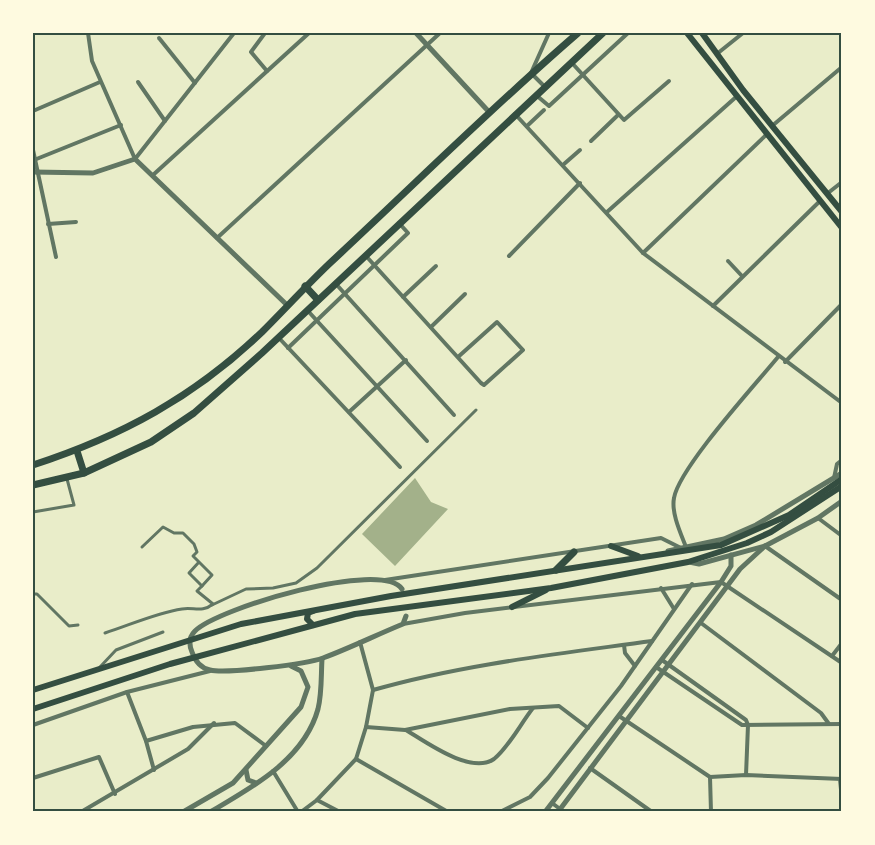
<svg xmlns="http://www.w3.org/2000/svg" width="875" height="845" font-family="'Golos Text',sans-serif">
	<rect width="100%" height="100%" fill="#e9edc9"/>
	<path fill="#a3b18a" d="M 415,478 L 431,502 L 448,509 L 395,566 L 362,534 Z"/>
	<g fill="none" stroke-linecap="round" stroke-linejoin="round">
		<g stroke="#617663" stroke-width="3">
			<path d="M 33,512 L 74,505 L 67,479"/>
			<path d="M 142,547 L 163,527 L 174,533 L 183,533 L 194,544 L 197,552 L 193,556 L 212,575 L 202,586 L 189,573 L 199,562"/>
			<path d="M 33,594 L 37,594 L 69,626 L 78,625"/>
			<path d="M 212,605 L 246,589 L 273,588 L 296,583 L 317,568 L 476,410"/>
			<path d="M 105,633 C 130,625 156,613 182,609 C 194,607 202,613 213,604 L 197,591 L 202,586"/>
			<path d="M 100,667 L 116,650 L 163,632"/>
		</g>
		<g stroke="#617663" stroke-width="4">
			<path d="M 88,33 L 92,61 L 135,159 L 234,33"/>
			<path d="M 265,33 L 251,52 L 267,71"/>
			<path d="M 159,38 L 195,83"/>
			<path d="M 718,53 L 743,33"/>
			<path d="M 572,63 L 624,120 L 669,81"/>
			<path d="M 138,82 L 165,121"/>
			<path d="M 545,87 L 531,73 L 549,33"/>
			<path d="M 536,95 L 549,106 L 628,33"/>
			<path d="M 33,111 L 100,82"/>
			<path d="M 515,114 L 643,253 L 842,403"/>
			<path d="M 527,126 L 544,110"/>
			<path d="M 772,126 L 842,67"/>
			<path d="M 591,141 L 618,115"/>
			<path d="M 33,150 L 56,257"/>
			<path d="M 34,160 L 121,125"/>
			<path d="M 564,164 L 580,150"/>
			<path d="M 153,175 L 309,33"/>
			<path d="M 828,193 L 842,182"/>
			<path d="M 607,212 L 736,97"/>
			<path d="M 48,224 L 76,222"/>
			<path d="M 217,238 L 440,33"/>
			<path d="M 643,253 L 766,135"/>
			<path d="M 366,256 L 481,383 L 484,385 L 523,350 L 497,322 L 458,357"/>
			<path d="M 509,256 L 580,183"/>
			<path d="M 728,261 L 742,276"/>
			<path d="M 336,284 L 454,415"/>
			<path d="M 403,297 L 436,266"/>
			<path d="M 713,306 L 820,201"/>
			<path d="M 308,311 L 427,441"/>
			<path d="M 431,327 L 465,294"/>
			<path d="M 279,338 L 400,467"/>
			<path d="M 288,348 L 408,233 L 399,223"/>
			<path d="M 785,362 L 842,304"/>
			<path d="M 349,412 L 406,360"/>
			<path d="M 834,478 L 837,464 L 842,460"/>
			<path d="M 818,518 L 842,536"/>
			<path d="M 765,546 L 842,600"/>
			<path d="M 686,547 C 681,534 671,513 674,498 C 679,468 755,385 778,357"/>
			<path d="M 385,580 L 661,538 L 681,548"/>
			<path d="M 661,588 L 674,609"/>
			<path d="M 701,623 L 821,713 L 829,724"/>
			<path d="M 403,624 L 465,613 L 721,582 L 842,663"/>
			<path d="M 624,645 L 625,653 L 635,666"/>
			<path d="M 832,656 L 842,643"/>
			<path d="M 662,660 L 746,720 L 748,725"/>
			<path d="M 656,667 L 742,725 L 842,724"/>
			<path d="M 373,690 C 464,664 558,654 652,641"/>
			<path d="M 127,692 L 146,741 L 154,770"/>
			<path d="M 619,716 L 710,777 L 746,775 L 842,779"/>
			<path d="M 33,725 L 127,692 L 210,671"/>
			<path d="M 366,727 L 405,730 L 510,709 L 559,706 L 588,728"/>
			<path d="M 406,730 C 426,742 471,775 494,759 C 509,747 521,723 533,708"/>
			<path d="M 146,741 L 193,727 L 235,723 L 266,746"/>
			<path d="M 356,759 L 448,812"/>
			<path d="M 590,768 L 652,812"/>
			<path d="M 273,771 L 298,812"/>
			<path d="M 746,775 L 748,725"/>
			<path d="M 710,777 L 711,812"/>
			<path d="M 33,778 L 99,757 L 115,794"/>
			<path d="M 840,779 L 842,800"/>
			<path d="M 317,800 L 340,812"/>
			<path d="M 552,803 L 564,812"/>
			<path d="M 81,812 L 188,749 L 214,723"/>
			<path d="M 301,812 L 317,800 L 356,759 L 366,727 L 373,690 L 360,642"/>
			<path d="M 500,812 L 530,797 L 548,778 L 621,686 L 692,584"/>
		</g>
		<g stroke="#617663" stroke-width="5">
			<path d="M 416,33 L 490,113"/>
			<path d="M 33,172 L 93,173 L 135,159 L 287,305"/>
			<path d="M 668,551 L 724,539 L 756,525 L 842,473"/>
			<path d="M 689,562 L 699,564 L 765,546 L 818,518 L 842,501"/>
			<path d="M 402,589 C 382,559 218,608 195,631 C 189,637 189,645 192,652 C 195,661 201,668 210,670 C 226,674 307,664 323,658 C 350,648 376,635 403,624 L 406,616"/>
			<path d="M 246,770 L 248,780 L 256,783"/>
			<path d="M 183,812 L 233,783 L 301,707 L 308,687 L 301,671 L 291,666"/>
			<path d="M 210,812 C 251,788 304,760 318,709 C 322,693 321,675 322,659"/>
			<path d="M 545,812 L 721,582 L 731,566 L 731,555"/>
			<path d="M 558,812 L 740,569 L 765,546"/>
		</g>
		<g stroke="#344e41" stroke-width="6">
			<path d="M 687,33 L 842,228"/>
			<path d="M 702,33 L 743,90 L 842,212"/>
			<path d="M 611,546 L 638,556"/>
			<path d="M 512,607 L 546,590"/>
			<path d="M 313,611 L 308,613 L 307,619 L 313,625"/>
			<path d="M 33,690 L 241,624 L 391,596 L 721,545 L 789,515 L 842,479"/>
			<path d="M 33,709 L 170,664 L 355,614 L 551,588 L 688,562 L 747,543 L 771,532 L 842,486"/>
		</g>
		<g stroke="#344e41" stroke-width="7">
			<path d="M 305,286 L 318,300"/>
			<path d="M 77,451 L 84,473"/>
			<path d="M 33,465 C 122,436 194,397 262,332 C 284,310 306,286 329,264 C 412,187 492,107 578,33"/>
			<path d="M 33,485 L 84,473 L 151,442 L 194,413 L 262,353 L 603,33"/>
			<path d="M 556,570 L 574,552"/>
		</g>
	</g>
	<rect width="875" height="845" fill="none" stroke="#fefae0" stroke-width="69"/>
	<rect x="34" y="34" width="806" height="776" fill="none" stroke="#344e41" stroke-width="2"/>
</svg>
